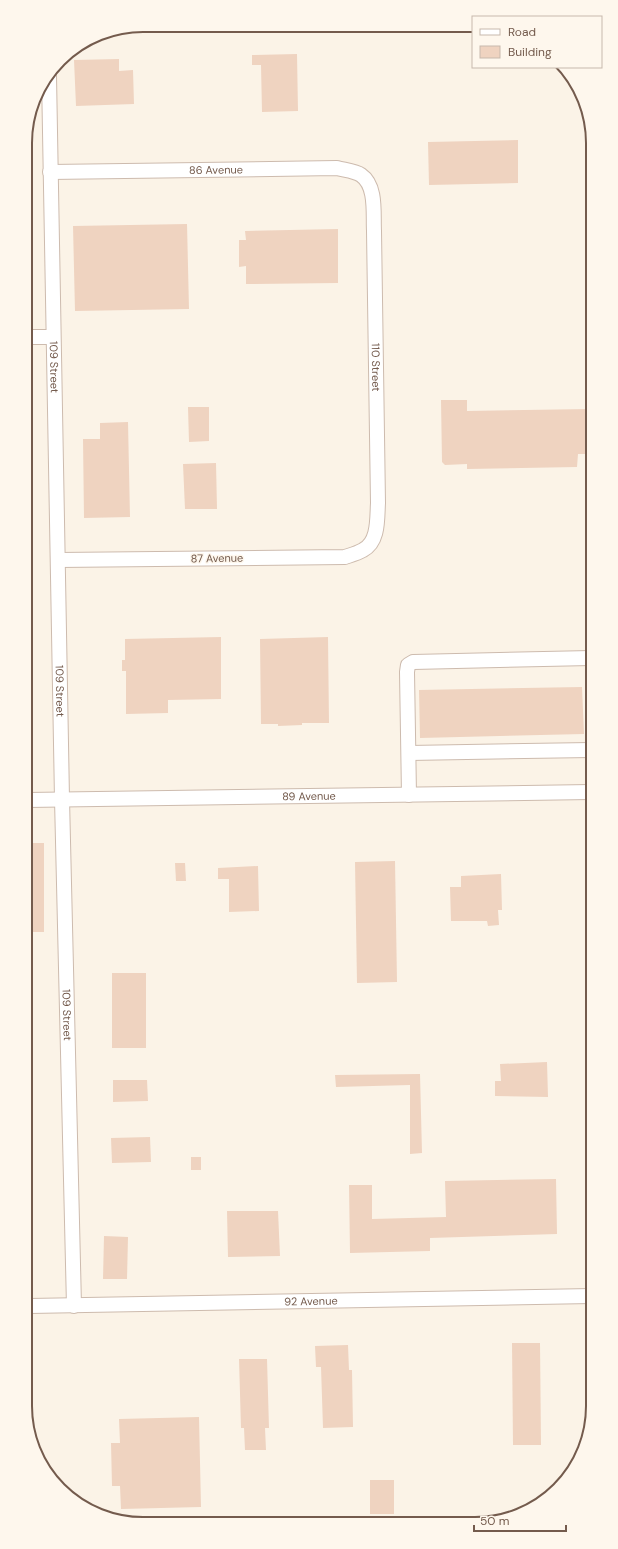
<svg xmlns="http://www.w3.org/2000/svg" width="618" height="1549" font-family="'DM Sans',sans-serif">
	<rect width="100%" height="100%" fill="#fbf3e7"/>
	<g fill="#efd3c0">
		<path d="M 297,54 L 298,111 L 262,112 L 261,65 L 252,65 L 252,55 Z"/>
		<path d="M 119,59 L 119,71 L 133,70 L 134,104 L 76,106 L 74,60 Z"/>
		<path d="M 518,140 L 518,183 L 429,185 L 428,142 Z"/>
		<path d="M 187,224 L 189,309 L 75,311 L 73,226 Z"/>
		<path d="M 338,229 L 338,283 L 246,284 L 246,266 L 239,267 L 239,240 L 246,240 L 245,231 Z"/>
		<path d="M 441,400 L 467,400 L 467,411 L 590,409 L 590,454 L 578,454 L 577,467 L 467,469 L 467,464 L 445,465 L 442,462 Z"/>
		<path d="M 188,407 L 209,407 L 209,441 L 189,442 Z"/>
		<path d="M 128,422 L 130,517 L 84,518 L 83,439 L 100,439 L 100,423 Z"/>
		<path d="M 216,463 L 217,509 L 185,509 L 183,464 Z"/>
		<path d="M 221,637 L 221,699 L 168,700 L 168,713 L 126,714 L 126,671 L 122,671 L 122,660 L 125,660 L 125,639 Z"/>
		<path d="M 328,637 L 329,723 L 302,723 L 302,725 L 278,726 L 278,724 L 261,724 L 260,639 Z"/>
		<path d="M 582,687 L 584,734 L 420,738 L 419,690 Z"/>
		<path d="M 27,843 L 44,843 L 44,932 L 28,932 Z"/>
		<path d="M 395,861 L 397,982 L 357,983 L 355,862 Z"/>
		<path d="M 175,863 L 185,863 L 186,881 L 176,881 Z"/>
		<path d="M 258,866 L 259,911 L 229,912 L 229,879 L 218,879 L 218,868 Z"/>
		<path d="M 501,874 L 502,910 L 498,910 L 499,925 L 488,926 L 487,921 L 451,921 L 450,887 L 461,887 L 461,876 Z"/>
		<rect x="112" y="973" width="34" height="75"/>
		<path d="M 547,1062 L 548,1097 L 495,1096 L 495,1081 L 501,1081 L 500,1064 Z"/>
		<path d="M 420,1074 L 422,1153 L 410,1154 L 410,1085 L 336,1087 L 335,1075 Z"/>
		<path d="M 113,1080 L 147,1080 L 148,1101 L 113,1102 Z"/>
		<path d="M 150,1137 L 151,1162 L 112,1163 L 111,1138 Z"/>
		<rect x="191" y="1157" width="10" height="13"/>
		<path d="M 556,1179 L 557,1234 L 430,1238 L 430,1251 L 350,1253 L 349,1185 L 372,1185 L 372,1219 L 446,1217 L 445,1181 Z"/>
		<path d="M 227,1211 L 278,1211 L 280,1256 L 228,1257 Z"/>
		<path d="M 104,1236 L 128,1237 L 127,1279 L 103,1279 Z"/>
		<path d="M 512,1343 L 540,1343 L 541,1445 L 513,1445 Z"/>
		<path d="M 348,1345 L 349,1370 L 352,1370 L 353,1427 L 323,1428 L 321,1367 L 316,1367 L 315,1346 Z"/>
		<path d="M 239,1359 L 267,1359 L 269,1428 L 265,1428 L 266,1450 L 245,1450 L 244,1428 L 241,1428 Z"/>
		<path d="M 199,1417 L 201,1507 L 121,1509 L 120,1486 L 112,1486 L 111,1443 L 120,1443 L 119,1419 Z"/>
		<rect x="370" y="1480" width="24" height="34"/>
	</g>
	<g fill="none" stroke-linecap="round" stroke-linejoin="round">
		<g stroke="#cdbbae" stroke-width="16">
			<g id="minor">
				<path id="s1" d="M 49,76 L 62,799 L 74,1306"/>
				<path id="s2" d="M 50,172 L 337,168 C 344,170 355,171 361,175 C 377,186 373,214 374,231 L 378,503 C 377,518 379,542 363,550 C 358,553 351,555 345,557 L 58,560"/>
				<path d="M 26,337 L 53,337"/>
				<path d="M 409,753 L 591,750"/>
				<path d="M 409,795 L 407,672 L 408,665 L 413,662 L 591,658"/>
				<path id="s3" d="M 27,800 L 591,792"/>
				<path id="s4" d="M 29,1306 L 592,1296"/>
			</g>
		</g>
		<use href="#minor" stroke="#fff" stroke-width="14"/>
	</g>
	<g text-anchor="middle" stroke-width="3" stroke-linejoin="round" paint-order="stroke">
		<g font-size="11" fill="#745b4d" stroke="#fef7ed">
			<text dy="4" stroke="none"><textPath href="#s2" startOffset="166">86 Avenue</textPath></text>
			<text dy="4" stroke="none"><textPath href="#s1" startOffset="291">109 Street</textPath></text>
			<text dy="4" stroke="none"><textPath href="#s2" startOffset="508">110 Street</textPath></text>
			<text transform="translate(217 558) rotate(-1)" y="4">87 Avenue</text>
			<text dy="4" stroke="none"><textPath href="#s1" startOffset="615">109 Street</textPath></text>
			<text dy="4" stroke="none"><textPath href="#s3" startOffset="282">89 Avenue</textPath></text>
			<text dy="4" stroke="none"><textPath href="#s1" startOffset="939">109 Street</textPath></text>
			<text dy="4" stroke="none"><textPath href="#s4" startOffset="282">92 Avenue</textPath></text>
		</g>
	</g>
	<path d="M0 0H618V1549H0ZM143 32H475A111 111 0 0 1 586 143V1406A111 111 0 0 1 475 1517H143A111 111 0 0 1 32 1406V143A111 111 0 0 1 143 32Z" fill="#fef7ed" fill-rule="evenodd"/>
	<path fill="none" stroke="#745b4d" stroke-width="2" d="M143 32H475A111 111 0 0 1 586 143V1406A111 111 0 0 1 475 1517H143A111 111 0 0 1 32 1406V143A111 111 0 0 1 143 32Z"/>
	<rect x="472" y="16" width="130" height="52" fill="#fef7ed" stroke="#c7b9ad"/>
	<rect x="480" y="29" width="20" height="6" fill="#ffffff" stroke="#c7b9ad"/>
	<text x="508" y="36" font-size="12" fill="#745b4d">Road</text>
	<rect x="480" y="46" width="20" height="12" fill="#efd3c0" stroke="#c7b9ad"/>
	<text x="508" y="56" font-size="12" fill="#745b4d">Building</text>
	<path d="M474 1525v6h92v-6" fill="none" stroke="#745b4d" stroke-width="2"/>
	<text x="480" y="1525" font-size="12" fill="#745b4d" stroke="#fef7ed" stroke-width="3" paint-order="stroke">50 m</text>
</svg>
